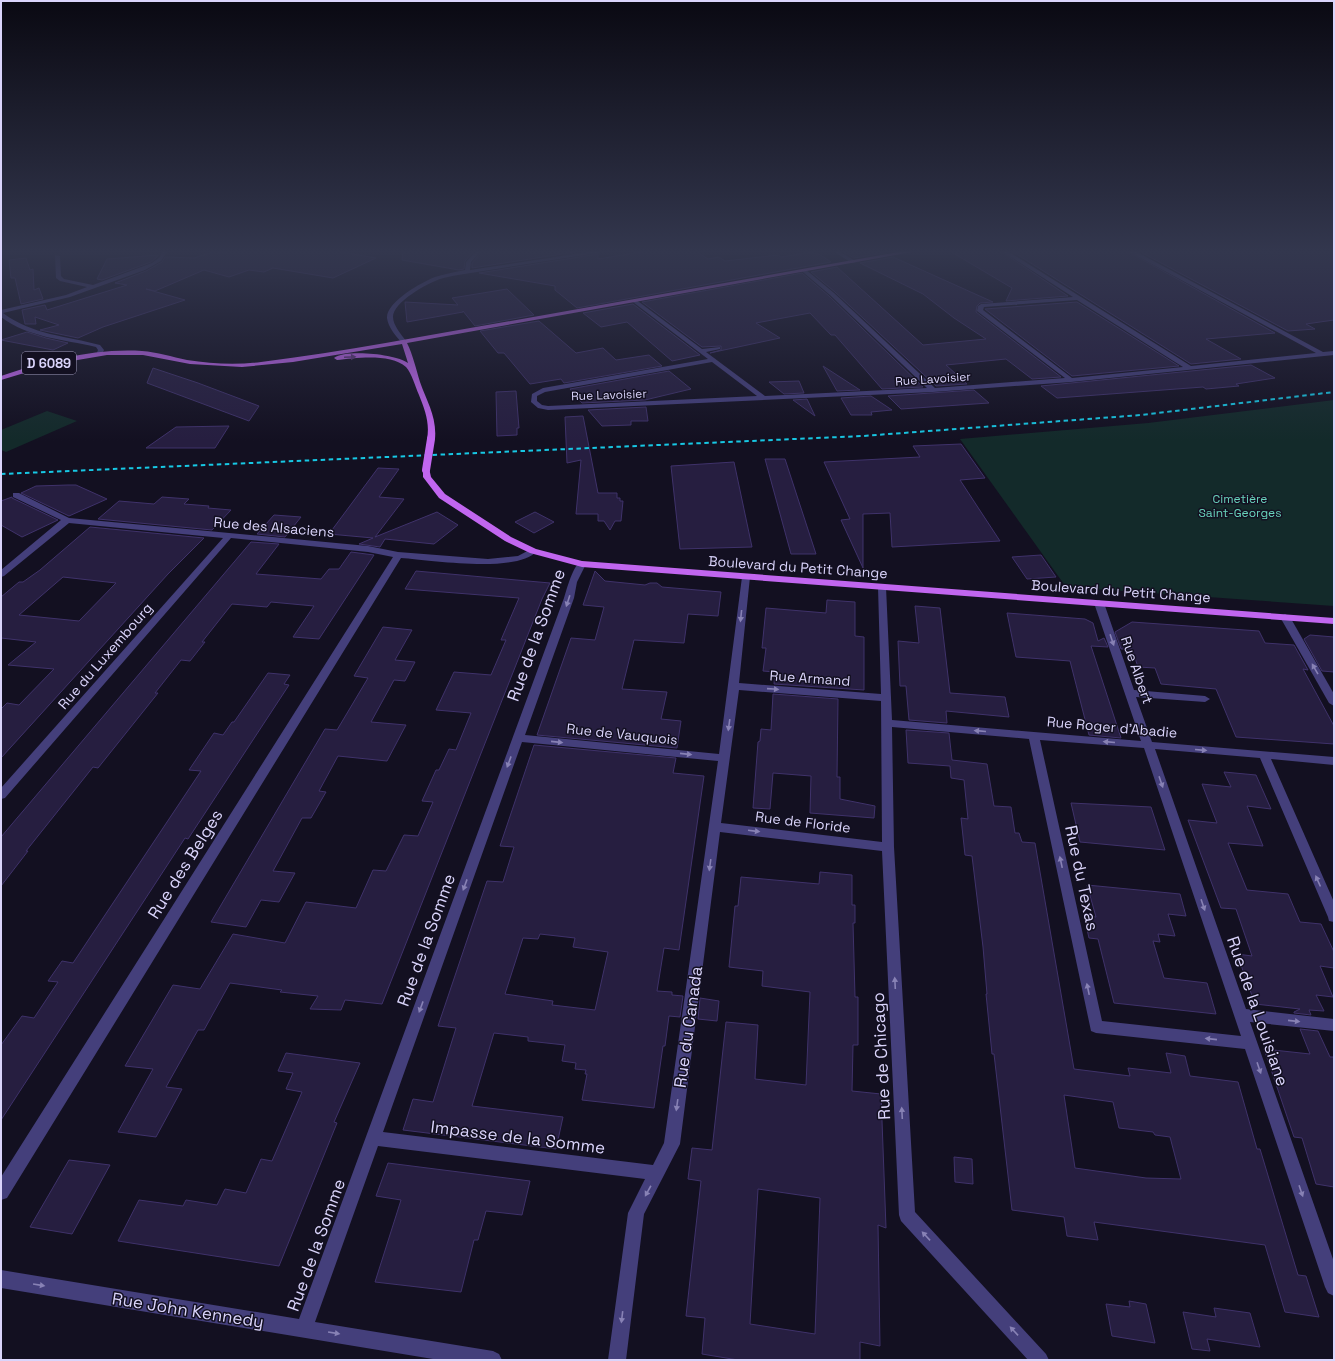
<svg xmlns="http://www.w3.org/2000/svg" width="1335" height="1361" font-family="'Space Grotesk',sans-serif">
	<rect width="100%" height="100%" fill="#131021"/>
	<g fill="#132a2a">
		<path d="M 1334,400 L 1334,606 L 1066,587 L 960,439 L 1148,423 Z"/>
		<path d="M 47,411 L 77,421 L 6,452 L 1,450 L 1,430 Z"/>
	</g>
	<g fill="#261e40" stroke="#3f326a" fill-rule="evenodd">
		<path d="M 232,250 L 330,250 L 376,258 L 333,278 L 273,268 L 264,272 L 249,270 L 229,277 L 204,270 L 155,291 L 146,289 L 185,300 L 103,327 L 78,338 L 40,330 L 59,325 L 35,317 L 36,324 L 25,324 L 22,310 L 45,305 L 47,310 L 127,285 L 115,283 L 146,271 L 162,262 L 165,257 L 194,258 L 215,251 L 224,253 Z"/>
		<path d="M 403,250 L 475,250 L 465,261 L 464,269 L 459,270 L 402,260 Z"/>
		<path d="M 483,250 L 588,250 L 472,268 L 472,263 Z"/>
		<path d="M 653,250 L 694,250 L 708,259 L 719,257 L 725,261 L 778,255 L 781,257 L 812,252 L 816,254 L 819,254 L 831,262 L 577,308 L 555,290 L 555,286 L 479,273 L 598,254 L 598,259 Z"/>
		<path d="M 841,250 L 878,250 L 884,253 L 854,258 Z"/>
		<path d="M 948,250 L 999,250 L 1068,296 L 1006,301 L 1012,288 Z"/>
		<path d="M 1010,250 L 1125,250 L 1275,333 L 1206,339 L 1241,359 L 1191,364 Z"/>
		<path d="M 1137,250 L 1334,250 L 1334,320 L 1306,324 L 1315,329 L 1288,331 Z"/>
		<path d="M 158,255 L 157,257 L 151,262 L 102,280 L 97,279 L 107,259 Z"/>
		<path d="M 893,257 L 993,302 L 980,303 L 977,306 L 976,312 L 1061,377 L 1032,379 L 1006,359 L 946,365 L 967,384 L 936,386 L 835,292 L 811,272 L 837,267 L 923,345 L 986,339 L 954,318 L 923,294 L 860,263 Z"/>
		<path d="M 26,258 L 30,270 L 33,269 L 34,290 L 39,288 L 43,299 L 21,304 L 15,278 L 11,278 L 9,260 Z"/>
		<path d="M 802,273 L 829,296 L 923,387 L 882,389 L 835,335 L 831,335 L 810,313 L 756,323 L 780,338 L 710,353 L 721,350 L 721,346 L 702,347 L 642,302 Z"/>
		<path d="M 507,289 L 534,315 L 475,326 L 463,311 L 463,312 L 407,322 L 405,302 L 458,305 L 452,298 Z"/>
		<path d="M 1077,302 L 1179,366 L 1072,376 L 985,309 Z"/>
		<path d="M 633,304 L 700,355 L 672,361 L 627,322 L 601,327 L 583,313 Z"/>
		<path d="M 539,321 L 576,353 L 603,348 L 616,360 L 649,355 L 662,366 L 564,383 L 561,379 L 530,384 L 504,353 L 498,353 L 480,331 Z"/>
		<path d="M 27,332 L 46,338 L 68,343 L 53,350 L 1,340 Z"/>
		<path d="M 1251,365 L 1275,378 L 1236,384 L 1239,386 L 1206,389 L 1203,387 L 1057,398 L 1041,386 Z"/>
		<path d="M 823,366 L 860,390 L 837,391 Z"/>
		<path d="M 153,368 L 198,383 L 259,406 L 249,421 L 147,383 Z"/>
		<path d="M 669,371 L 691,389 L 645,400 L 582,403 L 570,389 Z"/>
		<path d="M 799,381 L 804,393 L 784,394 L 769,382 Z"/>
		<path d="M 974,390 L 989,403 L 901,409 L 888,396 Z"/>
		<path d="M 516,391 L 519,428 L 517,428 L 517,435 L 497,436 L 496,392 Z"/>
		<path d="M 871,396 L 892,410 L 871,412 L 872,415 L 851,415 L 841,398 Z"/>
		<path d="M 807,399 L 815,416 L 793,400 Z"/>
		<path d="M 646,407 L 648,421 L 631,421 L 631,425 L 602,426 L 588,410 Z"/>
		<path d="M 583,416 L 598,493 L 617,493 L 617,498 L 620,498 L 620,501 L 623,501 L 621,521 L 615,521 L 610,530 L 604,521 L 598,521 L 598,514 L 576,514 L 581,460 L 567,463 L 565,417 Z"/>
		<path d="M 229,426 L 215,448 L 146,448 L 176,427 Z"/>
		<path d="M 961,444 L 985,478 L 960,480 L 1000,541 L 892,547 L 890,513 L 863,514 L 863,568 L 841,520 L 850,519 L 824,462 L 920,457 L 913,446 Z"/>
		<path d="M 765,459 L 785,459 L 816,554 L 791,554 Z"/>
		<path d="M 734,462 L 752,547 L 680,549 L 671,466 Z"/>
		<path d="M 378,468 L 399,469 L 379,497 L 404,499 L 375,537 L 437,512 L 458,525 L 434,544 L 385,539 L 380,547 L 359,544 L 373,538 L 329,534 Z"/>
		<path d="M 68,485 L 76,485 L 107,499 L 69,516 L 21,493 L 36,486 Z"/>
		<path d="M 12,497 L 12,498 L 58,520 L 22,537 L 1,525 L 1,501 Z"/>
		<path d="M 162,497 L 189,499 L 184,504 L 209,506 L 208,508 L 231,510 L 212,530 L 98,519 L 119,501 L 154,504 Z"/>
		<path d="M 535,512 L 554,522 L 534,533 L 515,522 Z"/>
		<path d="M 274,515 L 301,517 L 285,537 L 257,534 Z"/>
		<path d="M 90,527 L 204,538 L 168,574 L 1,758 L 1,709 L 7,703 L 19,705 L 54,669 L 8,665 L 36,642 L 1,638 L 1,597 L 19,582 L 23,582 L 40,570 ZM 63,577 L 116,583 L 79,621 L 19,615 Z"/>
		<path d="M 251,542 L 279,544 L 256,574 L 321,579 L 329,569 L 339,569 L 351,552 L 374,555 L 319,639 L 293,637 L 314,606 L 271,602 L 267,607 L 232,604 L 202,642 L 205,642 L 190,661 L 181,660 L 155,693 L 158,693 L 98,768 L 93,767 L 26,851 L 28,851 L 1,886 L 1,837 Z"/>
		<path d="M 1041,555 L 1056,577 L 1027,579 L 1012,557 Z"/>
		<path d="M 416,571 L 550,583 L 542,599 L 382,1004 L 345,1000 L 341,1010 L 310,1009 L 318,996 L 280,992 L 282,990 L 230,983 L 204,1030 L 198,1030 L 166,1087 L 182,1089 L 156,1137 L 118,1132 L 153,1069 L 125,1066 L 173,985 L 200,989 L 233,934 L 285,943 L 306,902 L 356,908 L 373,870 L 386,871 L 404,835 L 418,836 L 433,802 L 422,801 L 436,770 L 439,770 L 449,749 L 456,750 L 471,713 L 436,710 L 454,672 L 491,675 L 506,640 L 501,640 L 519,598 L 405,589 Z"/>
		<path d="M 595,571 L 605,581 L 645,585 L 650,583 L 657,583 L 662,587 L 721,592 L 718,616 L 688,614 L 684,643 L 634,640 L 622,689 L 667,692 L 661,719 L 681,721 L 677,748 L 537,735 L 571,638 L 595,640 L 604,607 L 583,605 Z"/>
		<path d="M 827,600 L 855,602 L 855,636 L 864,637 L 864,690 L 774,684 L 775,672 L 763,671 L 766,648 L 762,648 L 766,608 L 826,613 Z"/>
		<path d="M 915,606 L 940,608 L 950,693 L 1005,697 L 1009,717 L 946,711 L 947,723 L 909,720 L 906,686 L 900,686 L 898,641 L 919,643 Z"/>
		<path d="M 1007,613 L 1085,619 L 1093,623 L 1098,641 L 1104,638 L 1108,647 L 1091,646 L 1121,738 L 1089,735 L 1070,661 L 1016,657 Z"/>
		<path d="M 1132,622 L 1259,631 L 1265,643 L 1294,645 L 1308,670 L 1303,669 L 1334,726 L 1334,744 L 1236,737 L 1216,689 L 1161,684 L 1155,668 L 1138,667 L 1132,649 L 1121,649 L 1115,632 Z"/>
		<path d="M 383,627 L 412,630 L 395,660 L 415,662 L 405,681 L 394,680 L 371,722 L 406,725 L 387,761 L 338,756 L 319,791 L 326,792 L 311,818 L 302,818 L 273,871 L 295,873 L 279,902 L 261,900 L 246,927 L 211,922 L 325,729 L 337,730 L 368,678 L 354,676 Z"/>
		<path d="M 1310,635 L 1334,637 L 1334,672 L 1322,671 L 1304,639 Z"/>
		<path d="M 268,673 L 290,675 L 284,684 L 289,685 L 188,839 L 185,838 L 1,1120 L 1,1045 L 22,1016 L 34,1018 L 58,982 L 48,981 L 62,961 L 73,963 L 201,771 L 189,770 L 214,733 L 223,735 L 232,722 L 234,722 Z"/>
		<path d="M 773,694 L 838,699 L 837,777 L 840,777 L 840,799 L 875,806 L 874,818 L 810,813 L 811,776 L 773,773 L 770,809 L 753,808 L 758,742 L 760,741 L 761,729 L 771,730 Z"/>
		<path d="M 906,730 L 949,733 L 952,760 L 987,764 L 994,806 L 1011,807 L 1015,833 L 1019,833 L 1022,842 L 1035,843 L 1074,1069 L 1130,1076 L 1128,1068 L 1171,1073 L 1166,1053 L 1185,1056 L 1190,1076 L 1238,1082 L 1257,1149 L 1260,1149 L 1298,1275 L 1306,1276 L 1319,1317 L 1285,1312 L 1265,1245 L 1094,1222 L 1098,1240 L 1067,1236 L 1064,1217 L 1012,1210 L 994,1054 L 992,1054 L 986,994 L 987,994 L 983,947 L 972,856 L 965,855 L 961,818 L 968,819 L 964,780 L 951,778 L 950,766 L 908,763 ZM 1064,1095 L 1113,1102 L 1119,1128 L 1153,1132 L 1155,1135 L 1170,1137 L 1181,1179 L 1146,1178 L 1075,1168 Z"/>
		<path d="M 534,745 L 676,758 L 673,773 L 704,776 L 679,950 L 664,948 L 657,991 L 672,992 L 672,995 L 683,996 L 680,1017 L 669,1016 L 665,1046 L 663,1046 L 654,1108 L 582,1100 L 587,1074 L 585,1074 L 586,1070 L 575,1069 L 576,1063 L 562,1061 L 565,1045 L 528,1041 L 528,1037 L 494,1033 L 472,1106 L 563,1117 L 556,1149 L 403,1130 L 413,1099 L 433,1102 L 456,1028 L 438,1026 L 487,881 L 503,882 L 514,847 L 500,846 ZM 540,934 L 575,938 L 573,947 L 608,952 L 595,1010 L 552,1005 L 553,1001 L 505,994 L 523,938 L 538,939 Z"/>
		<path d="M 1224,772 L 1256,775 L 1271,809 L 1247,806 L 1263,846 L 1228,843 L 1247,890 L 1288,894 L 1300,922 L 1321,924 L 1334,952 L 1334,968 L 1320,966 L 1333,997 L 1316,995 L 1324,1011 L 1309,1010 L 1311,1015 L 1294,1013 L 1294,1012 L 1300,1009 L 1255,1004 L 1237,954 L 1252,956 L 1236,909 L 1221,908 L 1188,820 L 1217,823 L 1202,784 L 1231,787 Z"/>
		<path d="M 1071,803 L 1151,807 L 1165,850 L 1080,842 Z"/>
		<path d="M 820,872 L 852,875 L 852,905 L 855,905 L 855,923 L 853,923 L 855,997 L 858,997 L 858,1045 L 853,1045 L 852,1091 L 881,1094 L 886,1228 L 878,1225 L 880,1346 L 860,1342 L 860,1360 L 738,1360 L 702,1354 L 705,1318 L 686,1316 L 701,1181 L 688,1179 L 692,1148 L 712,1150 L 726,1022 L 758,1025 L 755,1079 L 806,1085 L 810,992 L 762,986 L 763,971 L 729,967 L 735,906 L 738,906 L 741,877 L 819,884 ZM 758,1189 L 820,1198 L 815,1334 L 750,1324 Z"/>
		<path d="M 1087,885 L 1180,894 L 1186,916 L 1168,914 L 1175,936 L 1158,934 L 1160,942 L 1153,941 L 1164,978 L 1207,983 L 1216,1014 L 1114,1003 L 1098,939 L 1089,938 L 1084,916 L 1096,917 Z"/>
		<path d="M 700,998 L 719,1001 L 717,1021 L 698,1019 Z"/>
		<path d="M 1300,1029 L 1318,1031 L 1330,1057 L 1334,1057 L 1334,1187 L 1316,1184 L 1302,1138 L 1294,1137 L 1264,1049 L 1310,1054 Z"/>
		<path d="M 286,1053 L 360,1063 L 334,1122 L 337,1123 L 279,1266 L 118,1241 L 139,1200 L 183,1206 L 186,1200 L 217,1205 L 225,1189 L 246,1193 L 261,1159 L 272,1161 L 302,1092 L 286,1089 L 293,1073 L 278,1071 Z"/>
		<path d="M 954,1157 L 972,1159 L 973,1184 L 955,1182 Z"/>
		<path d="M 69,1160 L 110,1165 L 72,1234 L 30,1227 Z"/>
		<path d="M 388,1163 L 530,1181 L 522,1215 L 486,1211 L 478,1240 L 474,1240 L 461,1292 L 375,1282 L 401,1200 L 376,1196 Z"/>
		<path d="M 1129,1301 L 1146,1304 L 1155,1343 L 1112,1336 L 1106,1304 L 1130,1307 Z"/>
		<path d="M 1214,1308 L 1250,1313 L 1260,1347 L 1207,1339 L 1210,1351 L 1192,1349 L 1183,1312 L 1216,1317 Z"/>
	</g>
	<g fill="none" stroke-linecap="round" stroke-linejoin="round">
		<g fill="#443f7b" fill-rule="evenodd">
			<path d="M 163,250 L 168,250 L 161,261 L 145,270 L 70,297 L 3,313 C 32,335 67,336 100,345 L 104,350 L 101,356 L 96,355 L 98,350 L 96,347 C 63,339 29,338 1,317 L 1,310 L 66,295 L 87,287 L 60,281 L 56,278 L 55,255 L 60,256 L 61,276 L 64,279 L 93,285 L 152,263 L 160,257 Z"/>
			<path d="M 477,250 L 482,250 L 471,262 L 470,270 L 601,250 L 616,250 L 458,275 C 452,276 446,277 440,279 C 428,283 393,302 393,317 C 393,325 401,334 406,341 L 401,342 C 396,336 388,327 387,318 C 386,302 422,282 435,277 C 444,274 455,272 465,270 L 466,262 Z"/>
			<path d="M 831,250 L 837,250 L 857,262 L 852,263 Z"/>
			<path d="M 1000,250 L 1006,250 L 1191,366 L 1316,353 L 1126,250 L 1133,250 L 1323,352 L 1334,351 L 1334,355 L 1071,382 L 933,392 L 548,410 L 538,408 L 531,402 L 532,394 L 543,388 L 708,359 L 633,302 L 633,300 L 635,299 L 702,349 L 720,347 L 720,349 L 706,352 L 765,396 L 927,388 L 830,295 L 803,272 L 802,271 L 805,269 L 834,293 L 935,388 L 1065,378 L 977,311 L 978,306 L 981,304 L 1073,297 ZM 1077,300 L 1183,367 L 1072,378 L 983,310 L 984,307 ZM 712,362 L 757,396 L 548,406 L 542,405 L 537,401 L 537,396 L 545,392 Z"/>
			<path d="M 13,493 L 19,493 L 69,518 L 368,546 L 398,552 L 488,559 L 518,556 L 533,548 L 537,551 C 516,574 431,560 401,558 L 7,1198 L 1,1200 L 1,1177 L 393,557 L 368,552 L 231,538 L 5,798 L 1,799 L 1,788 L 223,538 L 69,523 L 4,576 L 1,577 L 1,570 L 61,520 L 13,497 Z"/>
			<path d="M 582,561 L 586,564 L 577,582 L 574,598 L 525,735 L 719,754 L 742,577 L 746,574 L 750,577 L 739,683 L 881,694 L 878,587 L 882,584 L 886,587 L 892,720 L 1141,741 L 1094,603 L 1099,600 L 1104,603 L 1134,690 L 1205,696 L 1210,699 L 1205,702 L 1136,697 L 1152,742 L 1334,757 L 1334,765 L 1271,759 L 1334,902 L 1334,922 L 1329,921 L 1328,917 L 1260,758 L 1155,749 L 1246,1009 L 1334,1019 L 1334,1031 L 1250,1022 L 1334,1262 L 1334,1296 L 1328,1293 L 1325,1287 L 1245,1049 L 1096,1033 L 1091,1031 L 1029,739 L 892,727 L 894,847 L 915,1212 L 1046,1354 L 1049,1360 L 1028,1360 L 901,1221 L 899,1215 L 882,851 L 720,832 L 680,1144 L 644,1214 L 626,1360 L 608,1360 L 628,1213 L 645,1179 L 378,1146 L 315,1322 L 493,1351 L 499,1354 L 502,1360 L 439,1360 L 1,1288 L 1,1270 L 299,1319 L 564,598 C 567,589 573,564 582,561 ZM 739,690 L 881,701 L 882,842 L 721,823 ZM 1040,740 L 1144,748 L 1241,1036 L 1102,1021 ZM 522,742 L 718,761 L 664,1143 L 653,1165 L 383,1132 Z"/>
			<path d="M 1285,614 L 1290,617 L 1334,694 L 1334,706 L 1329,703 L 1280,617 Z"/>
		</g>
		<g fill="#c166ef" fill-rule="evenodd">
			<path d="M 910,250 L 923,250 L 407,343 C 413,355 416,369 420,382 C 427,402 437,417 435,439 L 431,441 L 427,439 C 430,423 425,410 419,395 C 415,386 412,374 406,367 C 391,353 355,358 337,360 L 334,358 C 346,349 396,354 408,363 L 402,344 L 293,362 L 242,367 L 190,364 L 143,355 L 107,355 L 54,364 L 1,380 L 1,376 C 46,361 94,348 142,351 C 157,352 172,357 187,360 C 212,364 237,365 261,362 C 349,351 434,334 522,319 C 651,296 780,273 910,250 Z"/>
			<path d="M 423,468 L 429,468 L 431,477 L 445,494 L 511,537 L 536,549 L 582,561 L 1334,618 L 1334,624 L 582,567 L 530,553 L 505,541 L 439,498 L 423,477 Z"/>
		</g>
		<path stroke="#17c8e4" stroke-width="2" stroke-dasharray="4.5 3.5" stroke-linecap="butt" d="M 1,474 L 863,436 L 1141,415 L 1334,392"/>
		<path stroke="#c166ef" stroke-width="8" d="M 426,470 L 431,439"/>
	</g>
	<defs><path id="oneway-solid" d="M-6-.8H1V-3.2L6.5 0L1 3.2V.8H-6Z"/></defs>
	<use fill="#61377e" href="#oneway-solid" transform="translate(350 357) rotate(-3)"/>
	<g fill="#8882b5">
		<use href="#oneway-solid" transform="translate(568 601) rotate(108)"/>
		<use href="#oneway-solid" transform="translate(741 616) rotate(96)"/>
		<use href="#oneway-solid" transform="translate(1112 640) rotate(71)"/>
		<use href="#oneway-solid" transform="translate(1315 669) rotate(-120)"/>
		<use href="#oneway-solid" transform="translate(773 689) rotate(4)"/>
		<use href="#oneway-solid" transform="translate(729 725) rotate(98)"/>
		<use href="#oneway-solid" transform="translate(980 731) rotate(-175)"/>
		<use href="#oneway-solid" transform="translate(557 742) rotate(6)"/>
		<use href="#oneway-solid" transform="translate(1109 742) rotate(-175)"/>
		<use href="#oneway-solid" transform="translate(1201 750) rotate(5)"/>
		<use href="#oneway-solid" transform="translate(686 754) rotate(6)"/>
		<use href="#oneway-solid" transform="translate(509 762) rotate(110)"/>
		<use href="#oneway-solid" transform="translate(1161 782) rotate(71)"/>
		<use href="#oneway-solid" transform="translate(754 831) rotate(7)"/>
		<use href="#oneway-solid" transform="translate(1061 862) rotate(-102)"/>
		<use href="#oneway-solid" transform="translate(710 865) rotate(98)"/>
		<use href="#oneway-solid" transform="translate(1318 881) rotate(-114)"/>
		<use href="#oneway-solid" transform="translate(465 885) rotate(110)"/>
		<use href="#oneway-solid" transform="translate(1203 905) rotate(71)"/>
		<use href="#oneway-solid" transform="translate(895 983) rotate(-93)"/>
		<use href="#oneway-solid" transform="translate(1088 989) rotate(-102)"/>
		<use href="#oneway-solid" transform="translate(421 1007) rotate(110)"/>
		<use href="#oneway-solid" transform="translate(1294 1021) rotate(6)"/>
		<use href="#oneway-solid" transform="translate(1211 1039) rotate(-174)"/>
		<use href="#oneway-solid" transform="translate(1259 1068) rotate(71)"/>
		<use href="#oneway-solid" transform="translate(677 1105) rotate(98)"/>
		<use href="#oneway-solid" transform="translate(902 1113) rotate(-93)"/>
		<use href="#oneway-solid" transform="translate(648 1191) rotate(119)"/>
		<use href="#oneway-solid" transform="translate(1301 1191) rotate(71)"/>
		<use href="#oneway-solid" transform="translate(926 1236) rotate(-133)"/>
		<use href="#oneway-solid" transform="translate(39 1285) rotate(9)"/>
		<use href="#oneway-solid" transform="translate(622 1317) rotate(97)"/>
		<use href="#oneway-solid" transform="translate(1014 1331) rotate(-133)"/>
		<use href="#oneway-solid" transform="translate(334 1333) rotate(9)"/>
	</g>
	<linearGradient id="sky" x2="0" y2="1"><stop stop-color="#0a0912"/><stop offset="0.57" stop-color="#33374e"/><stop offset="1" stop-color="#33374e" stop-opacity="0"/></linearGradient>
	<rect width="1335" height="441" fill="url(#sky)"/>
	<g text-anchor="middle" stroke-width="3" stroke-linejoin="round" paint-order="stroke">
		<g font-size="12" fill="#dad4fb" stroke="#131021">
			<text transform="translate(933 379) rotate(-4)" y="4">Rue Lavoisier</text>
			<text transform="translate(609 395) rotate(-2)" y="4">Rue Lavoisier</text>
		</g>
		<g font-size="12" fill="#68d3bc" stroke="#131021">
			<text x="1240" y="503">Cimetière<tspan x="1240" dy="14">Saint-Georges</tspan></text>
		</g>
		<rect fill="#131021" stroke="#9e99ba" stroke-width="1" x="22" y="352" width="54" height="22" rx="3"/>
		<g font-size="13" font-weight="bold" fill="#dad4fb">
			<text x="49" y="368">D 6089</text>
		</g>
		<g font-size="14" fill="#dad4fb" stroke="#131021">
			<text transform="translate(274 527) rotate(5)" y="5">Rue des Alsaciens</text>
			<text transform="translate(798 567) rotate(4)" y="5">Boulevard du Petit Change</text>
			<text transform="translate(1121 591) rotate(4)" y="5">Boulevard du Petit Change</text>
			<text transform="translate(105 656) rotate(-49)" y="5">Rue du Luxembourg</text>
			<text transform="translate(1137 670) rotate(71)" y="5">Rue Albert</text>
			<text transform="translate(810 678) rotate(4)" y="5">Rue Armand</text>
			<text transform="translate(1112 727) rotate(5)" y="5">Rue Roger d'Abadie</text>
			<text transform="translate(622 734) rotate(6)" y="5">Rue de Vauquois</text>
			<text transform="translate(803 822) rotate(7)" y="5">Rue de Floride</text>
		</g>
		<g font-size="17" fill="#dad4fb" stroke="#131021">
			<text transform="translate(536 635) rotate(-70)" y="6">Rue de la Somme</text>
			<text transform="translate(185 864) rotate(-58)" y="6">Rue des Belges</text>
			<text transform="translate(1082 878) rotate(78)" y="6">Rue du Texas</text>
			<text transform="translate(426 940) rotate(-70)" y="6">Rue de la Somme</text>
			<text transform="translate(1258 1011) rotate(71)" y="6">Rue de la Louisiane</text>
			<text transform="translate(688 1027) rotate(-82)" y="6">Rue du Canada</text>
			<text transform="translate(881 1056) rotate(-93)" y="6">Rue de Chicago</text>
			<text transform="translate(518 1137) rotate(7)" y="6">Impasse de la Somme</text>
			<text transform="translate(316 1245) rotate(-70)" y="6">Rue de la Somme</text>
			<text transform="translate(188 1310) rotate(9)" y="6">Rue John Kennedy</text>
		</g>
	</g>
	<rect width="1335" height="1361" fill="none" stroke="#dad4fb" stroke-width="4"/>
</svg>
